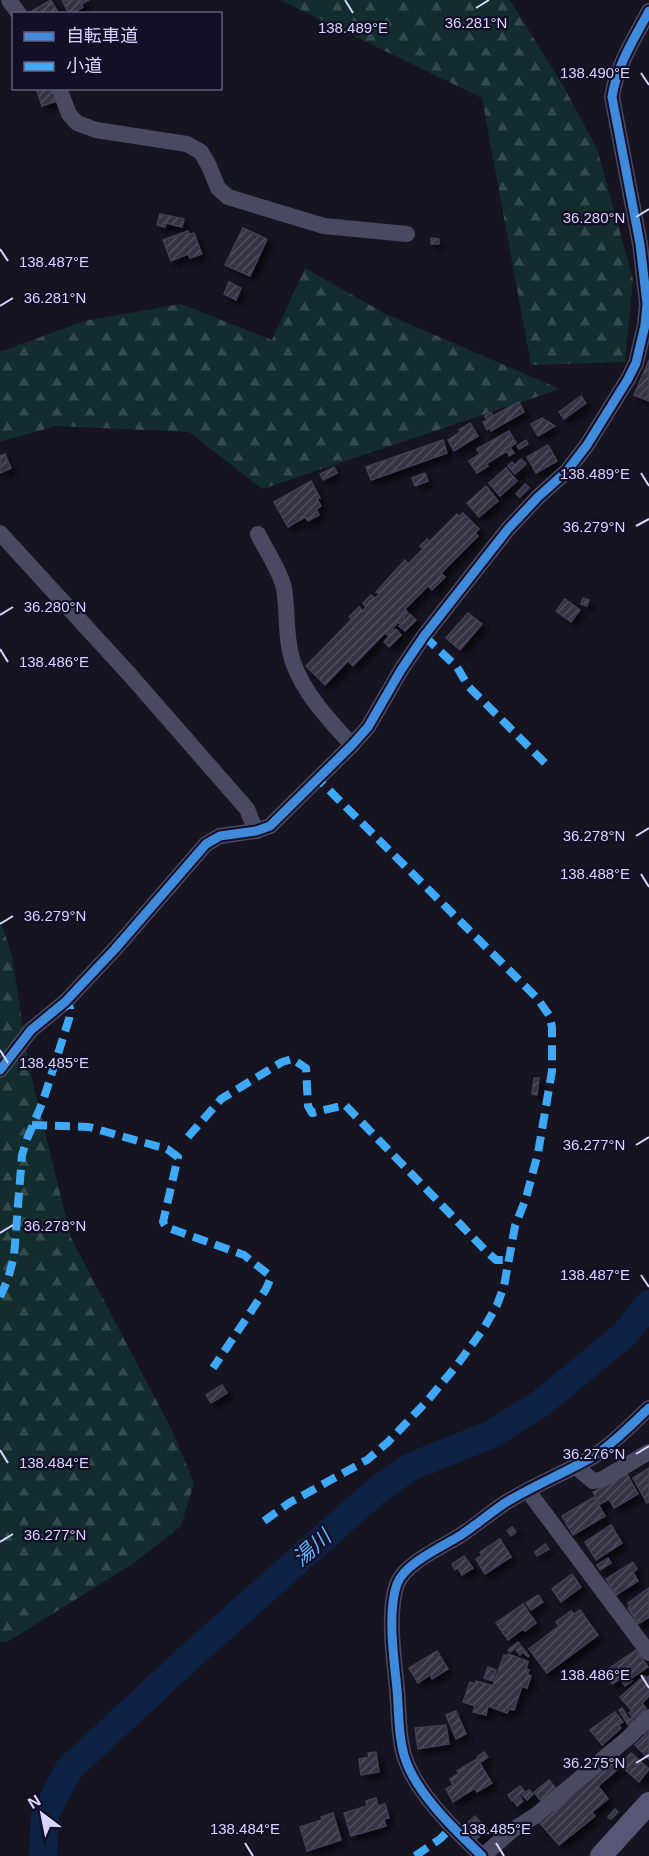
<svg xmlns="http://www.w3.org/2000/svg" width="649" height="1856" font-family="Arial,'Noto Sans JP',sans-serif">
	<defs>
		<pattern id="forest-firs" width="22" height="20" patternUnits="userSpaceOnUse" patternTransform="scale(1.5)"><rect width="22" height="20" fill="#132c2d"/><path d="M5 1l3.5 6h-7zM16 11l3.5 6h-7z" fill="#354a4c"/></pattern>
		<pattern id="building-hatch" width="6" height="6" patternUnits="userSpaceOnUse" patternTransform="scale(1.5)"><rect width="6" height="6" fill="#343243"/><path d="M-1 1l2-2M0 6l6-6M5 7l2-2" fill="none" stroke="#514f5f"/></pattern>
		<filter id="shadow"><feDropShadow dx="5.5" dy="5.5" stdDeviation="3" flood-color="#0009"/></filter>
	</defs>
	<rect width="100%" height="100%" fill="#161421"/>
	<g fill="url(#forest-firs)">
		<path d="M 280,0 L 510,0 L 564,87 L 597,149 L 633,279 L 625,362 L 531,365 L 482,98 Z"/>
		<path d="M 305,268 L 386,314 L 560,389 L 262,489 L 189,432 L 56,426 L 0,442 L 0,352 L 84,321 L 181,304 L 272,340 Z"/>
		<path d="M 0,919 L 12,956 L 29,1067 L 71,1238 L 172,1430 L 194,1483 L 181,1526 L 134,1563 L 9,1641 L 0,1642 Z"/>
	</g>
	<g fill="none" stroke-linecap="round" stroke-linejoin="round">
		<path stroke="#0d2144" stroke-width="28" d="M 43,1856 L 45,1814 L 69,1769 L 195,1652 L 376,1491 L 410,1467 L 492,1434 L 541,1403 L 624,1335 L 649,1304"/>
	</g>
	<g fill="url(#building-hatch)" stroke="#433f54" stroke-width="1.5" filter="url(#shadow)">
		<path d="M 51,0 L 59,14 L 31,14 L 30,12 Z"/>
		<path d="M 62,0 L 89,0 L 81,4 L 83,7 L 71,14 L 69,14 Z"/>
		<path d="M 36,88 L 53,88 L 57,101 L 42,106 Z"/>
		<path d="M 160,214 L 184,219 L 182,227 L 166,223 L 165,227 L 157,225 Z"/>
		<path d="M 243,228 L 267,239 L 250,276 L 225,265 Z"/>
		<path d="M 188,231 L 189,234 L 194,233 L 202,254 L 190,258 L 188,254 L 171,261 L 163,240 Z"/>
		<path d="M 431,238 L 439,239 L 439,244 L 431,244 Z"/>
		<path d="M 229,282 L 241,288 L 236,300 L 224,294 Z"/>
		<path d="M 649,360 L 649,401 L 634,395 Z"/>
		<path d="M 581,396 L 586,403 L 564,419 L 559,412 Z"/>
		<path d="M 519,402 L 524,412 L 491,431 L 490,428 L 487,430 L 483,422 L 487,420 L 485,416 L 491,412 L 493,416 Z"/>
		<path d="M 542,418 L 555,426 L 538,436 L 531,424 Z"/>
		<path d="M 470,423 L 478,436 L 454,451 L 448,440 L 460,432 L 459,430 Z"/>
		<path d="M 509,431 L 516,443 L 510,447 L 514,453 L 509,456 L 507,451 L 486,464 L 488,466 L 477,473 L 469,461 L 480,454 L 477,449 Z"/>
		<path d="M 443,440 L 447,453 L 371,480 L 366,467 Z"/>
		<path d="M 526,440 L 528,444 L 519,449 L 517,446 Z"/>
		<path d="M 548,445 L 557,461 L 536,473 L 527,457 Z"/>
		<path d="M 5,454 L 11,468 L 0,473 L 0,456 Z"/>
		<path d="M 521,459 L 526,464 L 515,474 L 508,466 L 512,462 L 515,465 Z"/>
		<path d="M 334,467 L 337,473 L 323,480 L 320,474 Z"/>
		<path d="M 506,468 L 517,481 L 500,496 L 489,483 Z"/>
		<path d="M 425,473 L 428,481 L 415,486 L 412,478 Z"/>
		<path d="M 311,481 L 320,498 L 317,499 L 321,506 L 316,509 L 319,515 L 308,521 L 305,517 L 288,527 L 274,502 Z"/>
		<path d="M 525,484 L 529,488 L 520,497 L 516,494 Z"/>
		<path d="M 486,486 L 498,501 L 479,517 L 467,503 Z"/>
		<path d="M 463,513 L 479,529 L 475,533 L 478,536 L 441,573 L 445,577 L 432,590 L 428,586 L 405,609 L 408,613 L 404,617 L 406,619 L 410,614 L 416,620 L 405,631 L 399,626 L 401,625 L 398,622 L 392,629 L 394,631 L 396,629 L 401,635 L 389,647 L 384,642 L 389,636 L 385,633 L 353,666 L 348,661 L 325,685 L 306,666 L 352,619 L 349,617 L 359,607 L 363,611 L 366,607 L 363,603 L 371,595 L 375,598 L 379,594 L 376,592 L 405,560 L 408,564 L 423,549 L 420,546 L 427,539 L 430,541 L 457,514 L 460,516 Z"/>
		<path d="M 583,598 L 589,600 L 587,606 L 581,604 Z"/>
		<path d="M 565,599 L 580,610 L 571,622 L 556,611 Z"/>
		<path d="M 468,613 L 482,624 L 460,650 L 446,638 Z"/>
		<path d="M 534,1078 L 539,1078 L 537,1095 L 532,1094 Z"/>
		<path d="M 222,1385 L 227,1393 L 211,1403 L 206,1395 Z"/>
		<path d="M 649,1468 L 649,1502 L 647,1503 L 633,1478 Z"/>
		<path d="M 627,1474 L 638,1494 L 614,1508 L 609,1499 L 600,1504 L 593,1492 Z"/>
		<path d="M 594,1497 L 605,1516 L 573,1535 L 562,1516 Z"/>
		<path d="M 611,1525 L 622,1543 L 596,1560 L 585,1542 Z"/>
		<path d="M 512,1527 L 516,1532 L 511,1536 L 507,1531 Z"/>
		<path d="M 500,1539 L 511,1557 L 485,1574 L 476,1559 L 482,1556 L 480,1552 Z"/>
		<path d="M 545,1544 L 549,1549 L 537,1556 L 535,1552 Z"/>
		<path d="M 464,1556 L 473,1568 L 462,1575 L 458,1568 L 455,1570 L 452,1564 Z"/>
		<path d="M 608,1558 L 611,1563 L 600,1570 L 597,1565 Z"/>
		<path d="M 633,1562 L 637,1569 L 633,1572 L 638,1581 L 616,1595 L 606,1579 Z"/>
		<path d="M 572,1574 L 581,1587 L 561,1602 L 552,1589 Z"/>
		<path d="M 649,1588 L 649,1617 L 638,1624 L 628,1608 L 630,1606 L 628,1603 Z"/>
		<path d="M 538,1595 L 543,1602 L 531,1610 L 526,1603 Z"/>
		<path d="M 523,1604 L 536,1623 L 525,1631 L 523,1629 L 508,1640 L 496,1623 Z"/>
		<path d="M 580,1610 L 598,1635 L 547,1673 L 529,1649 L 559,1626 L 556,1622 L 571,1611 L 574,1614 Z"/>
		<path d="M 518,1642 L 520,1644 L 510,1652 L 508,1650 Z"/>
		<path d="M 521,1646 L 529,1656 L 528,1657 L 523,1652 L 520,1655 L 516,1650 Z"/>
		<path d="M 636,1650 L 648,1667 L 630,1679 L 632,1681 L 625,1686 L 620,1679 L 612,1684 L 604,1672 Z"/>
		<path d="M 437,1651 L 448,1669 L 432,1679 L 430,1675 L 418,1683 L 409,1668 Z"/>
		<path d="M 508,1654 L 527,1661 L 528,1662 L 526,1669 L 529,1670 L 527,1674 L 531,1676 L 527,1688 L 522,1686 L 514,1710 L 509,1709 L 507,1713 L 488,1706 L 486,1715 L 473,1712 L 475,1706 L 463,1702 L 470,1682 L 475,1684 L 476,1681 L 493,1686 L 504,1655 L 508,1656 Z"/>
		<path d="M 488,1667 L 496,1670 L 493,1681 L 484,1678 Z"/>
		<path d="M 644,1676 L 647,1678 L 649,1676 L 649,1696 L 642,1703 L 646,1708 L 634,1719 L 629,1713 L 632,1711 L 620,1697 Z"/>
		<path d="M 622,1708 L 629,1719 L 631,1718 L 633,1721 L 628,1725 L 619,1710 Z"/>
		<path d="M 456,1711 L 466,1734 L 456,1739 L 446,1715 Z"/>
		<path d="M 615,1712 L 623,1722 L 618,1725 L 621,1728 L 602,1745 L 590,1730 Z"/>
		<path d="M 446,1725 L 449,1744 L 418,1749 L 415,1728 Z"/>
		<path d="M 649,1725 L 649,1759 L 635,1745 L 645,1735 L 642,1732 Z"/>
		<path d="M 376,1752 L 379,1772 L 361,1775 L 359,1759 L 369,1757 L 368,1753 Z"/>
		<path d="M 484,1752 L 488,1757 L 481,1762 L 477,1757 Z"/>
		<path d="M 631,1753 L 649,1769 L 639,1782 L 620,1765 Z"/>
		<path d="M 477,1759 L 492,1783 L 477,1792 L 475,1788 L 453,1802 L 446,1789 L 453,1785 L 450,1779 L 459,1773 L 457,1771 Z"/>
		<path d="M 612,1762 L 618,1769 L 598,1786 L 608,1799 L 592,1812 L 595,1816 L 559,1845 L 539,1822 Z"/>
		<path d="M 549,1780 L 556,1789 L 541,1801 L 534,1792 Z"/>
		<path d="M 520,1786 L 524,1791 L 512,1801 L 508,1795 Z"/>
		<path d="M 529,1790 L 533,1794 L 527,1800 L 522,1795 Z"/>
		<path d="M 520,1797 L 523,1801 L 517,1806 L 514,1801 Z"/>
		<path d="M 376,1798 L 378,1806 L 385,1804 L 389,1818 L 384,1819 L 386,1826 L 351,1836 L 344,1813 L 367,1806 L 366,1801 Z"/>
		<path d="M 615,1809 L 618,1812 L 611,1819 L 608,1817 Z"/>
		<path d="M 333,1813 L 341,1840 L 307,1851 L 300,1827 L 322,1820 L 321,1817 Z"/>
		<path d="M 475,1816 L 487,1829 L 477,1839 L 464,1826 Z"/>
	</g>
	<g fill="none" stroke-linecap="round" stroke-linejoin="round">
		<g stroke="#4a4962" stroke-width="16">
			<path d="M 9,0 L 19,14"/>
			<path d="M 59,88 L 69,114 L 77,123 L 96,130 L 187,144 L 201,152 L 209,166 L 218,188 L 228,197 L 324,226 L 407,234"/>
			<path d="M 0,533 L 130,675 L 247,809 L 256,831"/>
			<path d="M 258,534 C 266,551 280,570 284,588 C 288,613 285,639 293,662 C 304,694 330,721 352,745"/>
			<path d="M 0,1070 L 31,1030 L 65,1002 L 115,949 L 206,844 L 220,836 L 256,831 L 270,826 L 352,745 L 368,727 L 401,670 L 424,636 L 508,529 L 538,497 L 567,471 L 587,445 L 628,379 L 636,363 L 645,325 L 647,304 L 640,244 L 612,97 C 617,65 634,39 649,11"/>
			<path d="M 575,1466 L 593,1481 L 601,1480 L 649,1452"/>
			<path d="M 528,1491 L 649,1653"/>
			<path d="M 482,1856 C 456,1831 418,1795 406,1761 C 398,1740 399,1711 397,1689 C 394,1659 387,1612 397,1584 C 405,1563 442,1547 461,1535 C 476,1525 490,1513 505,1503 C 534,1485 565,1473 594,1456 C 614,1443 631,1425 649,1408"/>
			<path d="M 483,1856 L 511,1831 L 535,1816 L 629,1737 L 649,1717"/>
		</g>
		<path stroke="#575674" stroke-width="22" d="M 601,1856 L 649,1803"/>
		<g stroke="#3fa9f5" stroke-width="8" stroke-dasharray="15 8" stroke-linecap="butt">
			<path d="M 424,636 L 457,667 L 468,686 L 549,767"/>
			<path d="M 32,1125 L 89,1127 L 167,1149 L 178,1157 L 163,1222 L 166,1227 L 244,1255 L 269,1275 L 270,1280 L 266,1289 L 213,1368"/>
			<path d="M 188,1137 L 221,1099 L 282,1062 L 292,1059 L 306,1068 L 308,1106 L 312,1113 L 345,1105 L 487,1252 L 496,1260 L 510,1260"/>
			<path d="M 0,1297 L 8,1279 L 14,1256 L 22,1155 L 27,1139 L 43,1101 L 69,1019 L 70,1008 L 65,1002"/>
			<path d="M 264,1521 L 289,1503 L 367,1460 L 388,1442 L 428,1400 L 457,1365 L 484,1328 L 497,1305 L 504,1286 L 515,1226 L 526,1198 L 538,1153 L 552,1071 L 552,1027 L 549,1015 L 537,998 L 318,779"/>
			<path d="M 415,1856 L 440,1839 L 452,1827"/>
		</g>
		<g stroke="#130f26" stroke-width="13">
			<g id="cycleway">
				<path d="M 0,1070 L 31,1030 L 65,1002 L 115,949 L 206,844 L 220,836 L 256,831 L 270,826 L 352,745 L 368,727 L 401,670 L 424,636 L 508,529 L 538,497 L 567,471 L 587,445 L 628,379 L 636,363 L 645,325 L 647,304 L 640,244 L 612,97 C 617,65 634,39 649,11"/>
				<path d="M 482,1856 C 456,1831 418,1795 406,1761 C 398,1740 399,1711 397,1689 C 394,1659 387,1612 397,1584 C 405,1563 442,1547 461,1535 C 476,1525 490,1513 505,1503 C 534,1485 565,1473 594,1456 C 614,1443 631,1425 649,1408"/>
			</g>
		</g>
		<use href="#cycleway" stroke="#408adc" stroke-width="9"/>
	</g>
	<path fill="none" stroke="#d9d4ff" stroke-width="2" d="M 345,0 L 353,13M 476,8 L 489,0M 641,73 L 649,85M 636,217 L 649,209M 0,249 L 8,261M 0,306 L 13,298M 641,473 L 649,486M 636,526 L 649,519M 0,615 L 13,607M 0,649 L 8,662M 636,836 L 649,828M 641,874 L 649,887M 0,924 L 13,916M 0,1050 L 8,1063M 636,1145 L 649,1137M 0,1233 L 13,1225M 641,1275 L 649,1287M 0,1450 L 8,1463M 636,1454 L 649,1446M 0,1542 L 13,1534M 641,1675 L 649,1688M 636,1763 L 649,1755M 245,1843 L 253,1856M 496,1843 L 504,1856"/>
	<g text-anchor="middle" stroke-width="4.5" stroke-linejoin="round" paint-order="stroke">
		<g font-size="21" font-style="italic" fill="#62b6ff" stroke="#130f26">
			<text transform="translate(312 1548) rotate(-42)" y="7">湯川</text>
		</g>
	</g>
	<g font-size="15" text-anchor="middle" fill="#d9d4ff" stroke="#130f26" stroke-width="4.5" stroke-linejoin="round" paint-order="stroke">
		<text x="476" y="28">36.281°N</text>
		<text x="353" y="33">138.489°E</text>
		<text x="595" y="78">138.490°E</text>
		<text x="594" y="223">36.280°N</text>
		<text x="54" y="267">138.487°E</text>
		<text x="55" y="303">36.281°N</text>
		<text x="595" y="479">138.489°E</text>
		<text x="594" y="532">36.279°N</text>
		<text x="55" y="612">36.280°N</text>
		<text x="54" y="667">138.486°E</text>
		<text x="594" y="841">36.278°N</text>
		<text x="595" y="879">138.488°E</text>
		<text x="55" y="921">36.279°N</text>
		<text x="54" y="1068">138.485°E</text>
		<text x="594" y="1150">36.277°N</text>
		<text x="55" y="1231">36.278°N</text>
		<text x="595" y="1280">138.487°E</text>
		<text x="594" y="1459">36.276°N</text>
		<text x="54" y="1468">138.484°E</text>
		<text x="55" y="1540">36.277°N</text>
		<text x="595" y="1680">138.486°E</text>
		<text x="594" y="1768">36.275°N</text>
		<text x="245" y="1834">138.484°E</text>
		<text x="496" y="1834">138.485°E</text>
	</g>
	<rect x="12" y="12" width="210" height="78" fill="#130f26" stroke="#625e7d" stroke-width="1.5"/>
	<rect x="24" y="32" width="30" height="9" fill="#408adc" stroke="#625e7d" stroke-width="1.5"/>
	<text x="66" y="42" font-size="18" fill="#d9d4ff">自転車道</text>
	<rect x="24" y="62" width="30" height="9" fill="#3fa9f5" stroke="#625e7d" stroke-width="1.5"/>
	<text x="66" y="72" font-size="18" fill="#d9d4ff">小道</text>
	<g transform="translate(42 1814) rotate(328)" stroke="#130f26" stroke-width="4.5" paint-order="stroke">
	<path d="M0-4.5L10 22L0 15L-10 22Z" fill="#d9d4ff"/>
	<text y="-9" font-size="16" font-weight="bold" text-anchor="middle" fill="#d9d4ff">N</text>
	</g>
</svg>
